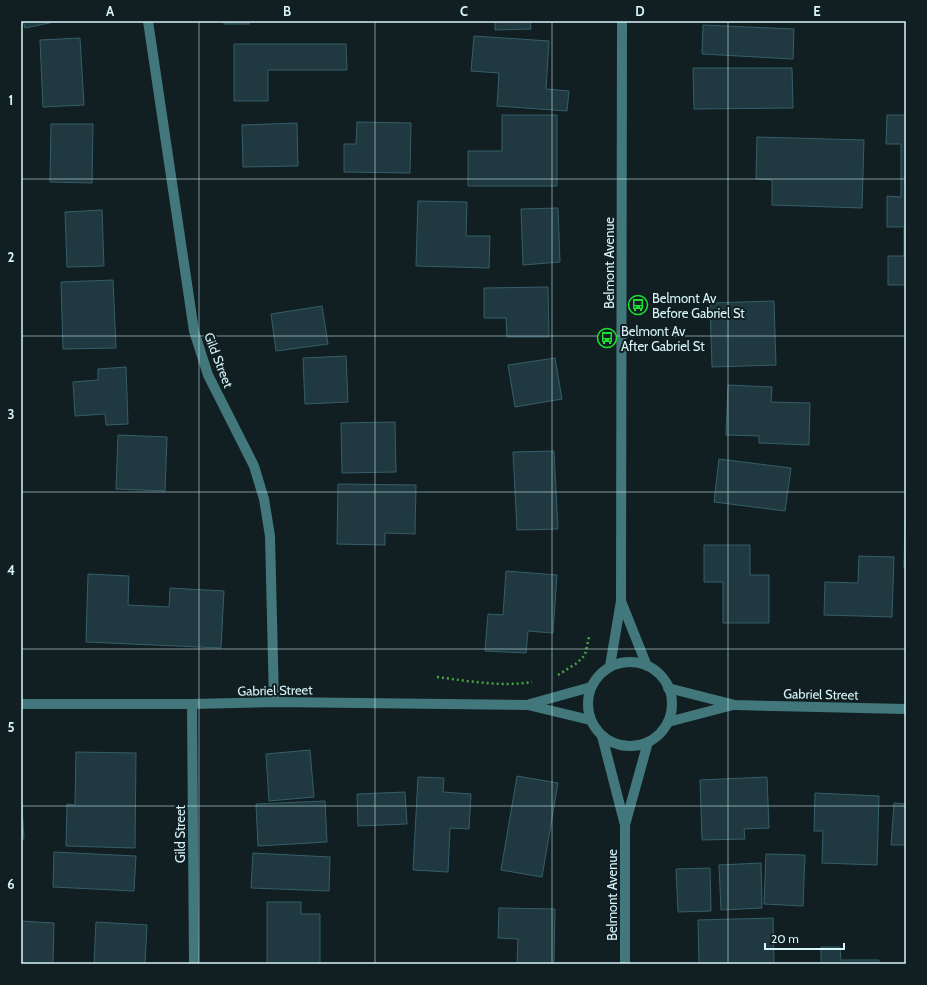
<svg xmlns="http://www.w3.org/2000/svg" width="927" height="985" font-family="Cabin,sans-serif">
	<rect width="100%" height="100%" fill="#111f22"/>
	<g fill="#203940" stroke="#355e69">
		<path d="M 23,21 L 59,21 L 25,28 Z"/>
		<rect x="224" y="21" width="25" height="3"/>
		<path d="M 495,21 L 530,21 L 531,29 L 495,30 Z"/>
		<path d="M 703,25 L 794,29 L 793,59 L 702,54 Z"/>
		<path d="M 474,36 L 549,41 L 546,89 L 569,91 L 567,111 L 497,106 L 499,73 L 471,71 Z"/>
		<path d="M 80,38 L 84,105 L 43,107 L 40,40 Z"/>
		<path d="M 234,44 L 346,44 L 347,70 L 268,70 L 268,101 L 234,101 Z"/>
		<path d="M 693,68 L 792,68 L 793,108 L 694,109 Z"/>
		<path d="M 502,115 L 557,115 L 557,186 L 468,186 L 468,151 L 502,151 Z"/>
		<path d="M 887,115 L 906,115 L 906,227 L 887,227 L 887,196 L 901,197 L 901,144 L 886,144 Z"/>
		<path d="M 357,122 L 411,123 L 410,173 L 344,172 L 344,144 L 356,144 Z"/>
		<path d="M 297,123 L 298,166 L 243,167 L 242,125 Z"/>
		<path d="M 51,124 L 93,124 L 92,183 L 50,182 Z"/>
		<path d="M 757,137 L 864,140 L 862,208 L 772,205 L 772,180 L 756,179 Z"/>
		<path d="M 418,201 L 467,202 L 466,236 L 490,236 L 489,268 L 416,266 Z"/>
		<path d="M 558,208 L 560,262 L 523,265 L 521,209 Z"/>
		<path d="M 102,210 L 104,266 L 67,267 L 65,212 Z"/>
		<path d="M 904,229 L 906,229 L 906,285 L 888,285 L 888,256 L 904,256 Z"/>
		<path d="M 113,280 L 116,348 L 63,349 L 61,282 Z"/>
		<path d="M 548,287 L 549,337 L 507,337 L 506,318 L 484,318 L 484,288 Z"/>
		<path d="M 774,301 L 776,365 L 712,367 L 710,303 Z"/>
		<path d="M 322,306 L 328,344 L 276,351 L 271,314 Z"/>
		<path d="M 346,356 L 348,402 L 305,404 L 303,358 Z"/>
		<path d="M 555,358 L 562,399 L 515,407 L 508,365 Z"/>
		<path d="M 126,367 L 128,424 L 106,425 L 105,414 L 75,416 L 73,382 L 98,380 L 98,369 Z"/>
		<path d="M 728,385 L 772,387 L 771,402 L 810,403 L 809,445 L 759,443 L 759,436 L 726,435 Z"/>
		<path d="M 395,422 L 396,472 L 342,473 L 341,423 Z"/>
		<path d="M 118,435 L 167,437 L 165,491 L 116,489 Z"/>
		<path d="M 554,451 L 558,529 L 517,530 L 513,452 Z"/>
		<path d="M 719,459 L 791,468 L 785,511 L 714,502 Z"/>
		<path d="M 338,484 L 416,485 L 415,534 L 385,533 L 385,545 L 337,544 Z"/>
		<path d="M 905,520 L 906,520 L 906,568 L 904,568 Z"/>
		<path d="M 704,545 L 750,545 L 750,575 L 769,575 L 769,623 L 723,623 L 723,582 L 704,582 Z"/>
		<path d="M 859,556 L 894,557 L 892,617 L 824,615 L 825,582 L 858,583 Z"/>
		<path d="M 506,571 L 557,575 L 553,633 L 528,631 L 526,653 L 485,651 L 488,614 L 503,615 Z"/>
		<path d="M 88,574 L 129,576 L 128,605 L 169,607 L 170,588 L 224,591 L 221,648 L 86,642 Z"/>
		<path d="M 310,750 L 314,797 L 269,801 L 266,754 Z"/>
		<path d="M 76,752 L 136,753 L 135,848 L 66,846 L 67,804 L 75,805 Z"/>
		<path d="M 517,776 L 558,783 L 542,877 L 501,870 Z"/>
		<path d="M 418,777 L 444,778 L 443,792 L 471,794 L 469,829 L 450,828 L 448,872 L 413,870 Z"/>
		<path d="M 767,777 L 769,828 L 744,829 L 745,839 L 702,840 L 700,780 Z"/>
		<path d="M 405,792 L 407,824 L 358,826 L 357,794 Z"/>
		<path d="M 815,793 L 879,796 L 877,865 L 822,863 L 823,831 L 814,831 Z"/>
		<path d="M 325,801 L 327,842 L 258,846 L 256,804 Z"/>
		<path d="M 894,803 L 906,804 L 906,845 L 891,845 Z"/>
		<path d="M 21,806 L 22,806 L 24,839 L 21,839 Z"/>
		<path d="M 54,852 L 136,856 L 134,891 L 53,887 Z"/>
		<path d="M 253,853 L 330,857 L 329,891 L 251,888 Z"/>
		<path d="M 766,854 L 805,855 L 803,906 L 764,904 Z"/>
		<path d="M 761,863 L 762,908 L 721,910 L 719,865 Z"/>
		<path d="M 710,868 L 711,911 L 678,912 L 676,869 Z"/>
		<path d="M 267,902 L 301,902 L 301,914 L 320,914 L 320,964 L 267,964 Z"/>
		<path d="M 499,908 L 555,909 L 554,964 L 517,964 L 518,939 L 498,938 Z"/>
		<path d="M 773,918 L 774,964 L 699,964 L 698,920 Z"/>
		<path d="M 21,921 L 54,923 L 53,964 L 21,964 Z"/>
		<path d="M 96,922 L 147,925 L 145,964 L 94,964 Z"/>
		<path d="M 821,947 L 840,947 L 841,960 L 879,960 L 879,964 L 821,964 Z"/>
	</g>
	<g fill="none" stroke-linecap="round" stroke-linejoin="round">
		<g stroke="#43a63f" stroke-width="2.5" stroke-dasharray="2 3" stroke-linecap="butt">
			<path d="M 558,675 L 577,663 L 585,655 L 589,637"/>
			<path d="M 437,677 C 469,681 501,687 532,682"/>
		</g>
		<g stroke="#42787b" stroke-width="10">
			<path d="M 148,21 L 194,331 L 208,375 L 254,466 L 264,499 L 270,536 L 274,702"/>
			<path d="M 621,601 L 647,666"/>
			<circle cx="630" cy="704" r="42"/>
			<path d="M 610,666 L 621,601 L 622,21"/>
			<path d="M 668,688 L 735,705 L 906,709"/>
			<path d="M 21,704 L 192,704 L 274,702 L 528,705 L 590,720"/>
			<path d="M 192,704 L 194,964"/>
			<path d="M 530,704 L 591,687"/>
			<path d="M 668,722 L 733,705"/>
			<path d="M 602,736 L 625,825 L 625,964"/>
			<path d="M 625,825 L 648,742"/>
		</g>
	</g>
	<path fill="none" stroke="#d7f5fa" stroke-width="1" stroke-opacity="0.55" d="M 199,21 L 199,964M 375,21 L 375,964M 552,21 L 552,964M 728,21 L 728,964M 21,179 L 906,179M 21,336 L 906,336M 21,492 L 906,492M 21,649 L 906,649M 21,806 L 906,806"/>
	<defs>
		<g id="bus-ring" transform="scale(1)"><circle r="9.5" fill="#111f22" stroke="#1edf34" stroke-width="1.5"/><path d="M-5-6H5V4H4V6H2V4H-2V6H-4V4H-5ZM-3.5-4V0h7V-4ZM-3.5 1.2v1.5H-2V1.2ZM2 1.2v1.5H3.5V1.2Z" fill="#1edf34"/></g>
	</defs>
	<g fill-rule="evenodd">
		<use href="#bus-ring" x="638" y="305"/>
		<use href="#bus-ring" x="607" y="338"/>
	</g>
	<g text-anchor="middle" stroke-width="4" stroke-linejoin="round" paint-order="stroke">
		<g font-size="13" fill="#d7f5fa" stroke="#111f22">
			<text transform="translate(609 263) rotate(-90)" y="5">Belmont Avenue</text>
			<text transform="translate(219 360) rotate(69)" y="5">Gild Street</text>
			<text transform="translate(275 690) rotate(-1)" y="5">Gabriel Street</text>
			<text transform="translate(821 694) rotate(1)" y="5">Gabriel Street</text>
			<text transform="translate(180 834) rotate(-90)" y="5">Gild Street</text>
			<text transform="translate(612 895) rotate(-90)" y="5">Belmont Avenue</text>
		</g>
		<g font-size="13" fill="#d7f5fa" stroke="#111f22" text-anchor="start">
			<text x="652" y="303">Belmont Av<tspan x="652" dy="15">Before Gabriel St</tspan></text>
			<text x="621" y="336">Belmont Av<tspan x="621" dy="15">After Gabriel St</tspan></text>
		</g>
	</g>
	<rect width="927" height="985" fill="none" stroke="#111f22" stroke-width="44"/>
	<path d="M765 943v6h79v-6" fill="none" stroke="#d7f5fa" stroke-width="2"/>
	<text x="771" y="943" font-size="12" fill="#d7f5fa" stroke="#111f22" stroke-width="3" paint-order="stroke">20 m</text>
	<rect x="22" y="22" width="883" height="941" fill="none" stroke="#d7f5fa" stroke-width="1.5"/>
	<g font-size="13" text-anchor="middle" font-weight="bold" fill="#d7f5fa">
		<text x="110" y="16">A</text>
		<text x="287" y="16">B</text>
		<text x="464" y="16">C</text>
		<text x="640" y="16">D</text>
		<text x="817" y="16">E</text>
		<text x="11" y="105">1</text>
		<text x="11" y="262">2</text>
		<text x="11" y="419">3</text>
		<text x="11" y="575">4</text>
		<text x="11" y="732">5</text>
		<text x="11" y="889">6</text>
	</g>
</svg>
